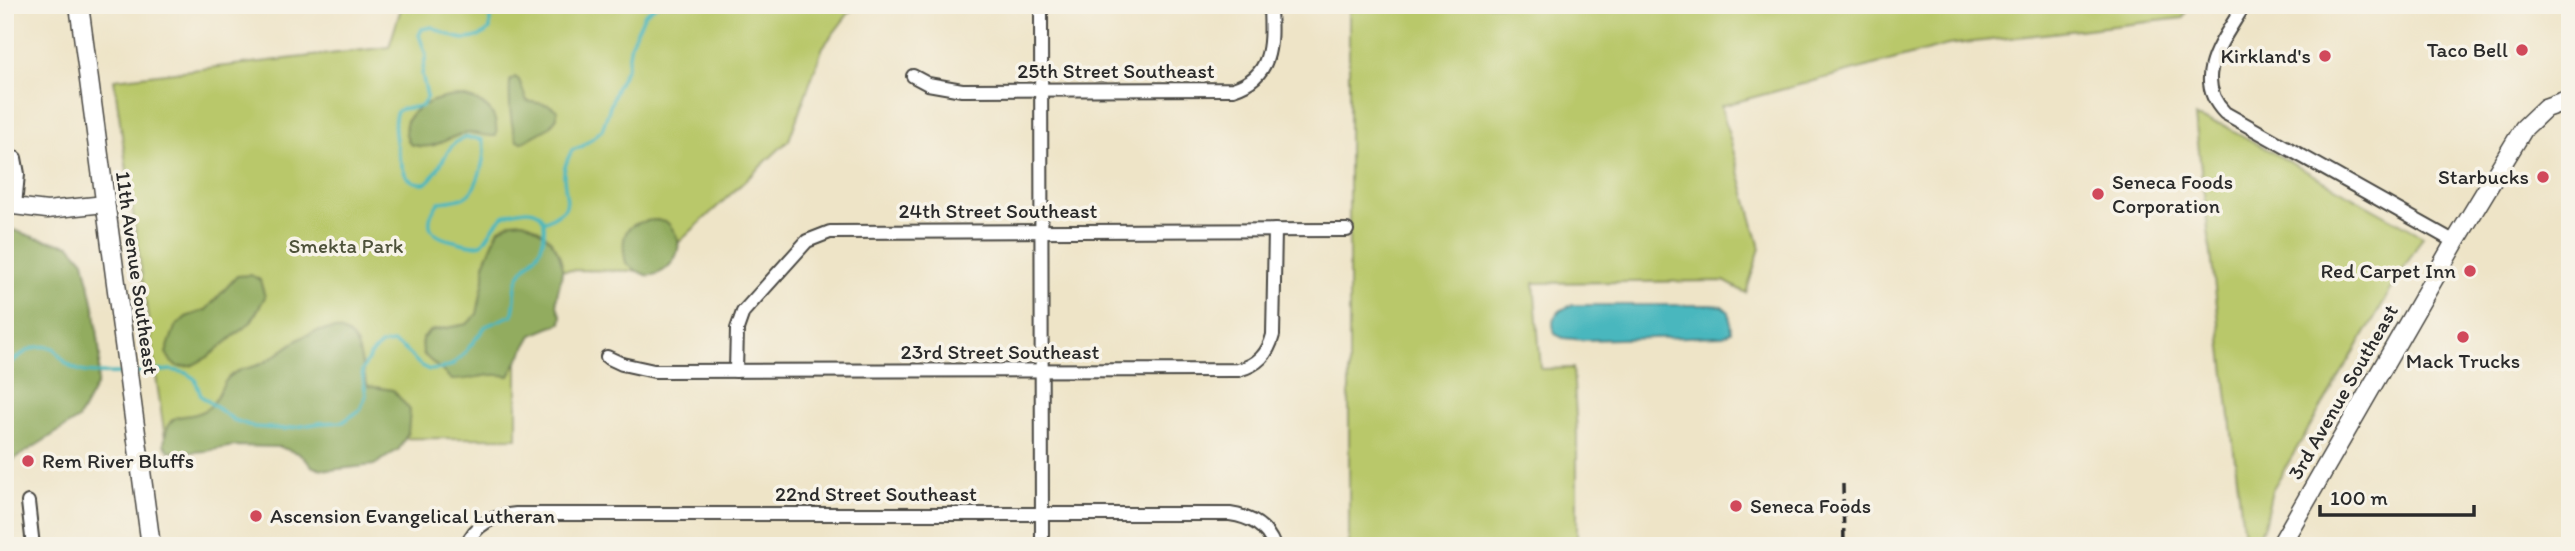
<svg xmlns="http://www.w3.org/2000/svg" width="2575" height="551" font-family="Itim,sans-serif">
	<rect width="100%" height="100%" fill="#f7f3e8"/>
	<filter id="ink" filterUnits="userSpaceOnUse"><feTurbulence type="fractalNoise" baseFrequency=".0143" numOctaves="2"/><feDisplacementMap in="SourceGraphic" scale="14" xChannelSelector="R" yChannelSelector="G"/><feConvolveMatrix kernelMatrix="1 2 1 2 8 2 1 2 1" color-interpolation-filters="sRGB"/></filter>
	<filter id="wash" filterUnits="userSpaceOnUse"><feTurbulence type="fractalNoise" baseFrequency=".00686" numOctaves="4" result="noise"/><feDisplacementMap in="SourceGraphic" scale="28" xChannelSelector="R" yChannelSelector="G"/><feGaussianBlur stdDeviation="1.57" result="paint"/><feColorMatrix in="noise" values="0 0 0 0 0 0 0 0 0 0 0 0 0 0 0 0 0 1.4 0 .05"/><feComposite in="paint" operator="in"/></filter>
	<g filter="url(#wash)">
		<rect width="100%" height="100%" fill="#eee4c7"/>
		<g fill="#b9c86a" stroke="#727a4a" stroke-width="2">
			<path d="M 402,5 L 855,5 L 823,47 L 789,140 L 648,271 L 563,270 L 517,338 L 517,438 L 165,439 L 114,79 L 389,47 Z"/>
			<path d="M 1349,5 L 2189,5 L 2183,18 L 1948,45 L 1721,106 L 1760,248 L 1746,293 L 1724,281 L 1534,283 L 1541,369 L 1573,368 L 1577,434 L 1577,546 L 1349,546 Z"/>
			<path d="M 2195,117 L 2223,125 L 2423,236 L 2272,490 L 2264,526 L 2251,546 L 2245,546 Z"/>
		</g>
		<g fill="#92ac5e" stroke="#5e6c44" stroke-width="2">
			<path d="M 515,77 L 519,80 L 527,101 L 549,105 L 557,110 L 557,117 L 550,127 L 523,142 L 517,141 C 510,124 509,100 510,81 Z"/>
			<path d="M 459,96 C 482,99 499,111 496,136 C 485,137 473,131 463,134 C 441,139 436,152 410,144 C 392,112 433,97 459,96 Z"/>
			<path d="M 657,220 L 668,223 C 671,227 676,233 677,237 C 684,255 664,278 646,275 C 639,273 632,268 626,263 C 619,233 626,221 657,220 Z"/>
			<path d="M 523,221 C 542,229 562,246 562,269 C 562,287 550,300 562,316 L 561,323 L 532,335 L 509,376 C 490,372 472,380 452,380 L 423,354 L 422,339 L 430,331 L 467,324 L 477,314 L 484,279 L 484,264 L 499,229 L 512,222 Z"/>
			<path d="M 5,227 L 36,238 L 70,245 L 84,261 L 95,311 L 100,355 L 97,384 L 78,419 L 5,465 Z"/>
			<path d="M 251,275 L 260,280 L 265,297 L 251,322 L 208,357 L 191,366 L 179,367 L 172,363 L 166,353 L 175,327 L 186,317 L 206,310 L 237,276 Z"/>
			<path d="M 335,329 C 365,335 358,363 368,386 L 393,390 L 410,410 L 408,433 L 399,449 L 374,465 L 330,470 L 313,467 L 300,454 L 280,447 L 234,446 L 206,451 L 181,453 L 169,451 L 164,444 C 169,402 185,425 208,408 C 219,400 219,387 229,377 C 239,367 252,369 263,363 C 292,348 297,331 335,329 Z"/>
		</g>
		<path fill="#48b7be" stroke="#3a7174" stroke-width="2" d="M 1573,305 L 1711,305 L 1722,306 L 1729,312 L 1731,331 L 1723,336 L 1584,340 L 1563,338 L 1555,334 C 1549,317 1557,310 1573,305 Z"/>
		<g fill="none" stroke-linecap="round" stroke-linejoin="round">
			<g stroke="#48b7be" stroke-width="3.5">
				<path d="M 544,222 C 575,206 566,206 564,177 C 563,168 568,158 572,150 L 583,146 L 602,130 L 616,89 L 627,67 L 631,43 L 645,14 L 657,5"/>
				<path d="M 5,366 C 24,355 30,342 54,348 C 72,378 92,373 123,373"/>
				<path d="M 134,373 L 172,370 L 186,373 L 195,379 L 201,396 L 234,420 L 254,427 L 284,429 L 320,423 L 343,422 L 360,410 L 366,395 L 362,371 L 370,356 L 381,345 L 393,343 L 403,348 L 419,364 L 429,370 L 441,369 L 452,365 L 463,355 L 486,326 L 512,315 C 517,303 513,290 518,278 C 523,266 537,259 541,247 C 546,232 548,209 526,210 C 495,213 498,224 482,244 C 472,247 463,243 454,241 C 429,236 422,224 439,202 C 447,201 459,201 466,196 C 478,189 488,152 482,140 C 445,128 448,166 426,183 C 420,183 414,183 409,179 C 400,172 388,116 399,110 C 405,107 415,108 422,106 L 427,96 L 422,74 L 426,55 L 419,35 L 422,29 L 432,27 C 451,37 471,47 490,29 L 490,15 L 486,11 L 460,10 L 453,5"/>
			</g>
		</g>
	</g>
	<g filter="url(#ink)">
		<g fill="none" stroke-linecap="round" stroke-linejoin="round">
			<g stroke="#484742" stroke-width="16">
				<g id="minor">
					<path d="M 1041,5 L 1042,546"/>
					<path d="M 2244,5 C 2224,40 2190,77 2225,113 L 2455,242"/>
					<path d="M 913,76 L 928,84 L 962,90 L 1233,89 C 1275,76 1271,41 1270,5"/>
					<path d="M 15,206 L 18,174 L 15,158"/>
					<path d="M 607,357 L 622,364 L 654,371 L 1238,370 C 1258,365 1268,354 1273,335 L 1275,230"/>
					<path d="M 736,371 L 737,329 L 743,312 L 807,241 L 830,232 L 1347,230"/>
					<path d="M 28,502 L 33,546"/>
					<path d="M 466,546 C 476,523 493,516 516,514 L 1230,514 C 1250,517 1266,525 1274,546"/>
				</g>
			</g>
			<g stroke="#484742" stroke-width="19">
				<path id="tertiary" d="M 5,205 L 47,210 L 105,204"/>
			</g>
			<g stroke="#484742" stroke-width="21">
				<g id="secondary">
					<path d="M 79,5 L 151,546"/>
					<path d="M 2280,546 L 2455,242 L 2524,128 L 2545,108 L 2570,99"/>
				</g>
			</g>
			<use href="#minor" stroke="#fff" stroke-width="12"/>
			<use href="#tertiary" stroke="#fff" stroke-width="16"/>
			<use href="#secondary" stroke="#fff" stroke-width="18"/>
			<path stroke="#2b2b2b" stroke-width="3.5" stroke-dasharray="10 5" stroke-linecap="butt" d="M 1843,484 L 1844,546"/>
		</g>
	</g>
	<g fill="#d1495b" stroke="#f7f3e8" stroke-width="2.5">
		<circle cx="2522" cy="50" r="7"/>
		<circle cx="2325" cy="56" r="7"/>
		<circle cx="2543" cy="177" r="7"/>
		<circle cx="2098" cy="194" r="7"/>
		<circle cx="2470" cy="271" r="7"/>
		<circle cx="2463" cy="337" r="7"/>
		<circle cx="28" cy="461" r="7"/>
		<circle cx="1736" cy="506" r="7"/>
		<circle cx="256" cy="516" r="7"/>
	</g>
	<g text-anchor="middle" stroke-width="7" stroke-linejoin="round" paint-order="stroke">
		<g font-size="21" fill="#2b2b2b" stroke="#f7f3e8" text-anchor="end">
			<text x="2508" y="57">Taco Bell</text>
			<text x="2311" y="63">Kirkland's</text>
			<text x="2529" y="184">Starbucks</text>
			<text x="2112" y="189" text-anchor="start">Seneca Foods<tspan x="2112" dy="24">Corporation</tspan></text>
			<text x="2456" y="278">Red Carpet Inn</text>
			<text x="2463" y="368" text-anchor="middle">Mack Trucks</text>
			<text x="42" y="468" text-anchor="start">Rem River Bluffs</text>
			<text x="1750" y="513" text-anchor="start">Seneca Foods</text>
			<text x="270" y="523" text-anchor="start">Ascension Evangelical Lutheran</text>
		</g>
		<g font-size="21" fill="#2b2b2b" stroke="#f7f3e8">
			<text x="1116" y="78">25th Street Southeast</text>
			<text x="998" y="218">24th Street Southeast</text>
			<text transform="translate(137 273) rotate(82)" y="7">11th Avenue Southeast</text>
			<text x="1000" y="359">23rd Street Southeast</text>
			<text transform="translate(2343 392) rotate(-60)" y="7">3rd Avenue Southeast</text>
			<text x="876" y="501">22nd Street Southeast</text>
		</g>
		<g font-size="21" fill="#4e523b" stroke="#f7f3e8">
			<text x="346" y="253">Smekta Park</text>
		</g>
	</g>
	<rect width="2575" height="551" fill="none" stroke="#f7f3e8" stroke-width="28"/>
	<path d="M2320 505v10h154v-10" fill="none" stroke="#2b2b2b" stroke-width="3.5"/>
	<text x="2330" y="505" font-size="21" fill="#2b2b2b" stroke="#f7f3e8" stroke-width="5" paint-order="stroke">100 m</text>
</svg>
